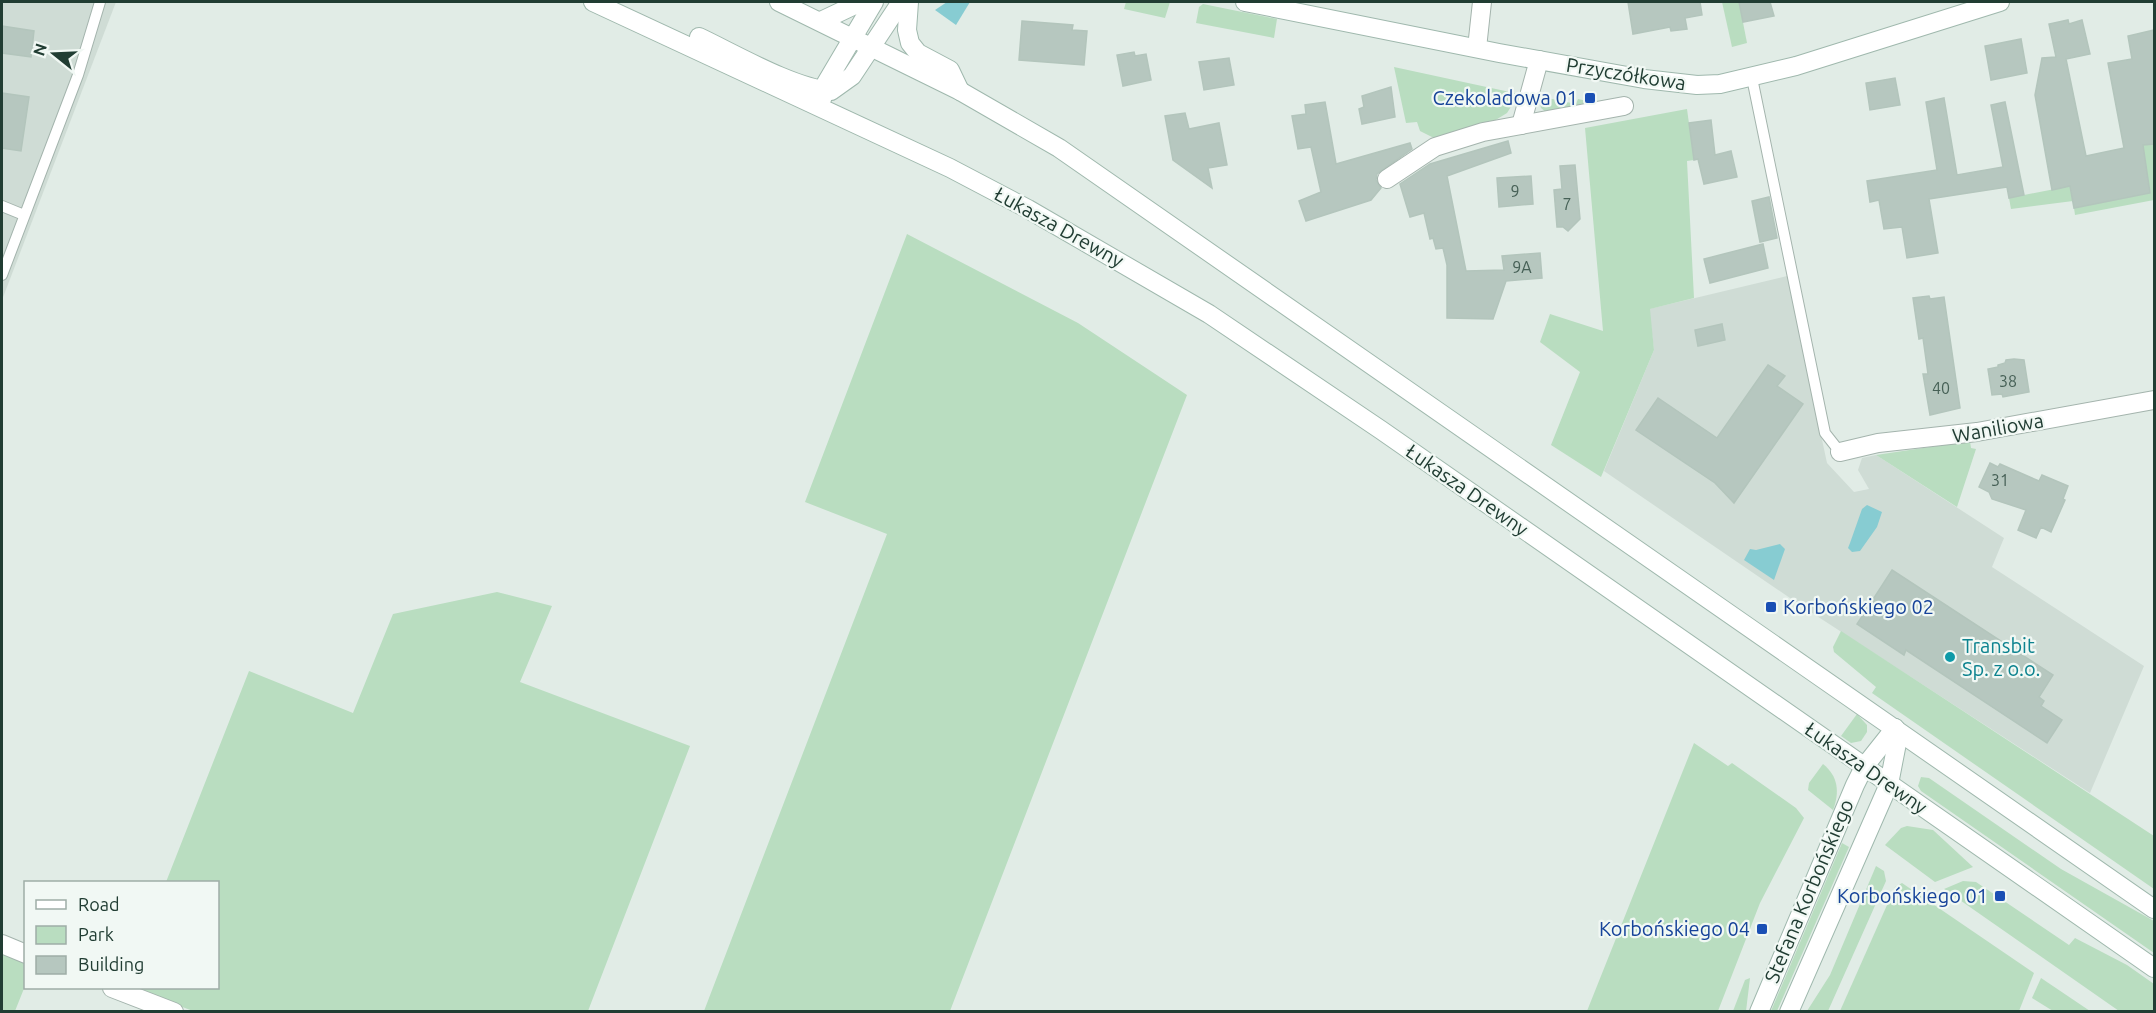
<svg xmlns="http://www.w3.org/2000/svg" width="2156" height="1013" font-family="Ubuntu,sans-serif">
	<rect width="100%" height="100%" fill="#e1ece6"/>
	<g fill="#cfdcd5">
		<path d="M 2,2 L 116,2 L 2,300 Z"/>
		<path d="M 1787,276 L 1827,463 L 1854,492 L 1869,489 L 1858,470 L 1862,458 L 1876,455 L 2004,538 L 1992,567 L 2144,666 L 2090,793 L 1806,609 L 1604,471 L 1654,350 L 1649,309 Z"/>
	</g>
	<g fill="#b9ddc0">
		<path d="M 1126,2 L 1170,2 L 1165,18 L 1124,9 Z"/>
		<path d="M 1722,2 L 1739,2 L 1747,43 L 1732,47 Z"/>
		<path d="M 1203,4 L 1277,19 L 1274,38 L 1196,23 L 1199,7 Z"/>
		<path d="M 1394,67 L 1519,94 L 1507,113 L 1494,121 L 1436,139 L 1420,131 L 1417,122 L 1406,123 Z"/>
		<path d="M 1538,96 L 1576,104 L 1578,99 L 1601,104 L 1547,113 L 1541,108 Z"/>
		<path d="M 1687,109 L 1694,160 L 1687,161 L 1694,298 L 1650,309 L 1654,350 L 1601,477 L 1551,445 L 1580,372 L 1540,342 L 1550,314 L 1603,331 L 1585,128 Z"/>
		<path d="M 2154,129 L 2154,200 L 2075,215 L 2074,208 L 2150,192 L 2142,141 L 2148,130 Z"/>
		<path d="M 2070,186 L 2073,201 L 2011,209 L 2009,198 Z"/>
		<path d="M 907,234 L 1078,323 L 1187,395 L 950,1011 L 704,1011 L 887,534 L 805,502 Z"/>
		<path d="M 1970,441 L 1971,448 L 1976,449 L 1957,507 L 1876,455 Z"/>
		<path d="M 497,592 L 552,606 L 520,682 L 690,746 L 588,1011 L 193,1011 L 132,988 L 218,988 L 218,882 L 166,882 L 249,671 L 353,713 L 393,614 Z"/>
		<path d="M 1841,631 L 2154,836 L 2154,889 L 1872,693 L 1876,687 L 1834,652 L 1833,647 Z"/>
		<path d="M 1857,714 L 1867,725 L 1867,732 L 1861,741 L 1851,743 L 1841,736 Z"/>
		<path d="M 1694,743 L 1728,766 L 1732,763 L 1796,808 L 1804,818 L 1760,903 L 1718,1011 L 1587,1011 Z"/>
		<path d="M 1823,764 C 1838,776 1840,792 1833,810 L 1808,790 L 1809,783 Z"/>
		<path d="M 1921,777 L 1929,778 L 2061,869 L 2154,921 L 2154,953 L 1921,791 L 1918,786 Z"/>
		<path d="M 1907,826 L 1933,830 L 1973,867 L 1935,882 L 1885,845 L 1901,828 Z"/>
		<path d="M 1842,843 L 1849,847 L 1777,1011 L 1771,1011 Z"/>
		<path d="M 1876,866 L 1884,871 L 1886,881 L 1828,1011 L 1807,1011 L 1830,975 Z"/>
		<path d="M 1963,881 L 1976,882 L 2069,945 L 2075,938 L 2127,965 L 2154,984 L 2154,1011 L 2119,1011 L 1944,889 Z"/>
		<path d="M 1902,883 L 2034,973 L 2019,1011 L 1840,1011 L 1895,887 Z"/>
		<path d="M 2,953 L 25,963 L 25,986 L 15,1011 L 2,1011 Z"/>
		<path d="M 1750,978 L 1746,1011 L 1733,1011 L 1745,980 Z"/>
		<path d="M 2041,978 L 2090,1011 L 2053,1011 L 2032,998 Z"/>
	</g>
	<g fill="#87ccd2">
		<path d="M 947,2 L 970,2 L 956,25 L 935,10 Z"/>
		<path d="M 1867,505 L 1882,512 L 1877,527 L 1860,551 L 1852,552 L 1848,548 L 1850,543 L 1862,509 Z"/>
		<path d="M 1780,544 L 1785,549 L 1774,580 L 1744,560 L 1750,549 L 1756,550 Z"/>
	</g>
	<g fill="#b6c7bf" stroke="#b3c5bc" stroke-width="1.5">
		<path d="M 1628,2 L 1700,2 L 1702,15 L 1685,18 L 1687,29 L 1671,31 L 1670,27 L 1633,34 Z"/>
		<path d="M 1739,2 L 1770,2 L 1774,16 L 1743,22 Z"/>
		<path d="M 2068,20 L 2069,24 L 2082,20 L 2090,54 L 2066,59 L 2086,156 L 2124,148 L 2108,63 L 2132,59 L 2128,36 L 2154,30 L 2154,144 L 2143,145 L 2150,193 L 2074,208 L 2070,186 L 2052,190 L 2035,95 L 2042,58 L 2056,57 L 2049,24 Z"/>
		<path d="M 1022,21 L 1073,25 L 1072,30 L 1087,31 L 1084,65 L 1019,60 Z"/>
		<path d="M 2,26 L 34,31 L 31,57 L 2,53 Z"/>
		<path d="M 2021,39 L 2027,73 L 1991,80 L 1985,46 Z"/>
		<path d="M 1134,52 L 1135,56 L 1146,54 L 1151,80 L 1123,86 L 1117,55 Z"/>
		<path d="M 1229,58 L 1234,85 L 1204,90 L 1199,62 Z"/>
		<path d="M 1895,78 L 1900,105 L 1870,110 L 1866,83 Z"/>
		<path d="M 1391,87 L 1395,117 L 1362,124 L 1359,109 L 1364,107 L 1362,96 Z"/>
		<path d="M 2,93 L 29,97 L 21,151 L 2,148 Z"/>
		<path d="M 1944,98 L 1957,175 L 2003,167 L 1991,105 L 2005,102 L 2024,195 L 2009,198 L 2007,187 L 1929,199 L 1938,253 L 1907,258 L 1902,227 L 1884,229 L 1879,200 L 1870,202 L 1867,181 L 1937,170 L 1926,102 Z"/>
		<path d="M 1325,102 L 1336,164 L 1410,143 L 1412,149 L 1377,174 L 1376,180 L 1381,188 L 1371,200 L 1306,221 L 1299,201 L 1321,192 L 1311,147 L 1298,149 L 1292,116 L 1306,114 L 1305,105 Z"/>
		<path d="M 1185,113 L 1189,129 L 1219,123 L 1227,165 L 1208,168 L 1212,188 L 1173,160 L 1165,116 Z"/>
		<path d="M 1711,120 L 1715,155 L 1731,151 L 1737,177 L 1704,184 L 1698,159 L 1694,160 L 1689,123 Z"/>
		<path d="M 1508,141 L 1511,153 L 1447,176 L 1466,271 L 1504,270 L 1502,256 L 1540,253 L 1542,278 L 1506,281 L 1493,319 L 1447,318 L 1447,265 L 1443,248 L 1436,249 L 1433,238 L 1430,239 L 1424,213 L 1410,217 L 1400,184 L 1430,164 Z"/>
		<path d="M 1575,165 L 1580,219 L 1568,231 L 1563,227 L 1557,227 L 1554,190 L 1562,189 L 1560,166 Z"/>
		<path d="M 1531,176 L 1533,204 L 1499,207 L 1497,178 Z"/>
		<path d="M 1769,197 L 1777,238 L 1760,242 L 1752,201 Z"/>
		<path d="M 1763,244 L 1768,268 L 1710,283 L 1704,259 Z"/>
		<path d="M 1929,296 L 1930,299 L 1944,297 L 1960,408 L 1930,415 L 1923,374 L 1928,374 L 1923,338 L 1919,339 L 1913,298 Z"/>
		<path d="M 1722,324 L 1725,340 L 1698,346 L 1695,330 Z"/>
		<path d="M 2014,359 L 2024,360 L 2029,392 L 2003,397 L 2002,394 L 1992,395 L 1988,369 L 1998,367 L 1998,365 L 2005,363 L 2006,360 Z"/>
		<path d="M 1768,365 L 1785,376 L 1777,386 L 1803,404 L 1734,503 L 1715,483 L 1636,430 L 1658,398 L 1717,438 Z"/>
		<path d="M 1990,463 L 1998,467 L 2000,464 L 2039,481 L 2042,475 L 2068,486 L 2063,499 L 2065,500 L 2051,532 L 2041,527 L 2036,538 L 2018,530 L 2026,510 L 1992,499 L 1989,492 L 1979,487 Z"/>
		<path d="M 1892,570 L 2053,675 L 2039,697 L 2044,701 L 2041,706 L 2062,720 L 2047,743 L 1906,650 L 1904,655 L 1857,624 Z"/>
	</g>
	<g fill="none" stroke-linecap="round" stroke-linejoin="round">
		<g stroke="#a4b4ad" stroke-width="12">
			<g id="lane">
				<path d="M 1752,78 L 1825,433 L 1840,452"/>
				<path d="M 2,206 L 24,215"/>
				<path d="M 2,275 L 78,75 L 100,2"/>
			</g>
		</g>
		<g stroke="#a4b4ad" stroke-width="20">
			<g id="street">
				<path d="M 1477,48 L 1482,2"/>
				<path d="M 1521,125 L 1539,60"/>
				<path d="M 1387,179 L 1435,147 L 1483,132 L 1624,106"/>
				<path d="M 1840,452 L 1878,443 L 1977,432 L 2154,400"/>
				<path d="M 2,944 L 26,954"/>
				<path d="M 112,988 L 174,1012"/>
			</g>
		</g>
		<g stroke="#9fb8ad" stroke-width="20">
			<g id="secondary">
				<path d="M 593,2 L 950,168 L 1028,209 L 1209,314 L 1381,430 L 2154,968"/>
				<path d="M 779,2 L 960,91 L 1059,148 L 2154,909"/>
				<path d="M 909,2 L 907,30 L 910,43 L 918,53 L 950,70 L 960,91"/>
				<path d="M 1245,2 L 1499,53 L 1644,79 L 1697,85 L 1720,84 L 1796,66 L 2000,2"/>
				<path d="M 821,21 L 861,2"/>
				<path d="M 699,37 C 735,54 793,88 831,91 L 852,76 L 901,2"/>
				<path d="M 822,99 L 826,83 L 874,2"/>
				<path d="M 1759,1012 L 1855,785 L 1864,767 L 1895,728"/>
				<path d="M 1789,1012 L 1889,784 L 1897,743 L 1895,728"/>
			</g>
		</g>
		<use href="#lane" stroke="#fff" stroke-width="10"/>
		<use href="#street" stroke="#fff" stroke-width="18"/>
		<use href="#secondary" stroke="#fff" stroke-width="18"/>
	</g>
	<g fill="#1a4fb4" stroke="#f1f8f4" stroke-width="2">
		<rect x="1584" y="92" width="12" height="12" rx="3"/>
		<rect x="1765" y="601" width="12" height="12" rx="3"/>
		<rect x="1994" y="890" width="12" height="12" rx="3"/>
		<rect x="1756" y="923" width="12" height="12" rx="3"/>
	</g>
	<circle fill="#0f9aa8" stroke="#f1f8f4" stroke-width="2" cx="1950" cy="657" r="6"/>
	<g text-anchor="middle" stroke-width="4.5" stroke-linejoin="round" paint-order="stroke">
		<g font-size="16" fill="#466056">
			<text x="1515" y="197">9</text>
			<text x="1567" y="210">7</text>
			<text x="1522" y="273">9A</text>
			<text x="2008" y="387">38</text>
			<text x="1941" y="394">40</text>
			<text x="2000" y="486">31</text>
		</g>
		<g font-size="20" fill="#213d33" stroke="#f1f8f4">
			<text transform="translate(1626 74) rotate(9)" y="7">Przyczółkowa</text>
			<text transform="translate(1059 227) rotate(29)" y="7">Łukasza Drewny</text>
			<text transform="translate(1998 428) rotate(-10)" y="7">Waniliowa</text>
			<text transform="translate(1467 490) rotate(35)" y="7">Łukasza Drewny</text>
			<text transform="translate(1866 768) rotate(35)" y="7">Łukasza Drewny</text>
			<text transform="translate(1809 891) rotate(-67)" y="7">Stefana Korbońskiego</text>
		</g>
		<g font-size="20" fill="#164399" stroke="#f1f8f4" text-anchor="end">
			<text x="1578" y="105">Czekoladowa 01</text>
			<text x="1783" y="614" text-anchor="start">Korbońskiego 02</text>
			<text x="1988" y="903">Korbońskiego 01</text>
			<text x="1750" y="936">Korbońskiego 04</text>
		</g>
		<g font-size="20" fill="#0d838f" stroke="#f1f8f4" text-anchor="start">
			<text x="1962" y="653">Transbit<tspan x="1962" dy="23">Sp. z o.o.</tspan></text>
		</g>
	</g>
	<rect width="2156" height="1013" fill="none" stroke="#213d33" stroke-width="6"/>
	<rect x="24" y="881" width="195" height="108" fill="#f1f8f4" stroke="#9eada7" stroke-width="1.5"/>
	<rect x="36" y="900" width="30" height="9" fill="#ffffff" stroke="#9eada7" stroke-width="1.5"/>
	<text x="78" y="911" font-size="18" fill="#213d33">Road</text>
	<rect x="36" y="926" width="30" height="18" fill="#b9ddc0" stroke="#9eada7" stroke-width="1.5"/>
	<text x="78" y="941" font-size="18" fill="#213d33">Park</text>
	<rect x="36" y="956" width="30" height="18" fill="#b6c7bf" stroke="#9eada7" stroke-width="1.5"/>
	<text x="78" y="971" font-size="18" fill="#213d33">Building</text>
	<g transform="translate(54 54) rotate(288)" stroke="#f1f8f4" stroke-width="4.5" paint-order="stroke">
	<path d="M0-4.5L10 22L0 15L-10 22Z" fill="#213d33"/>
	<text y="-9" font-size="16" font-weight="bold" text-anchor="middle" fill="#213d33">N</text>
	</g>
</svg>
